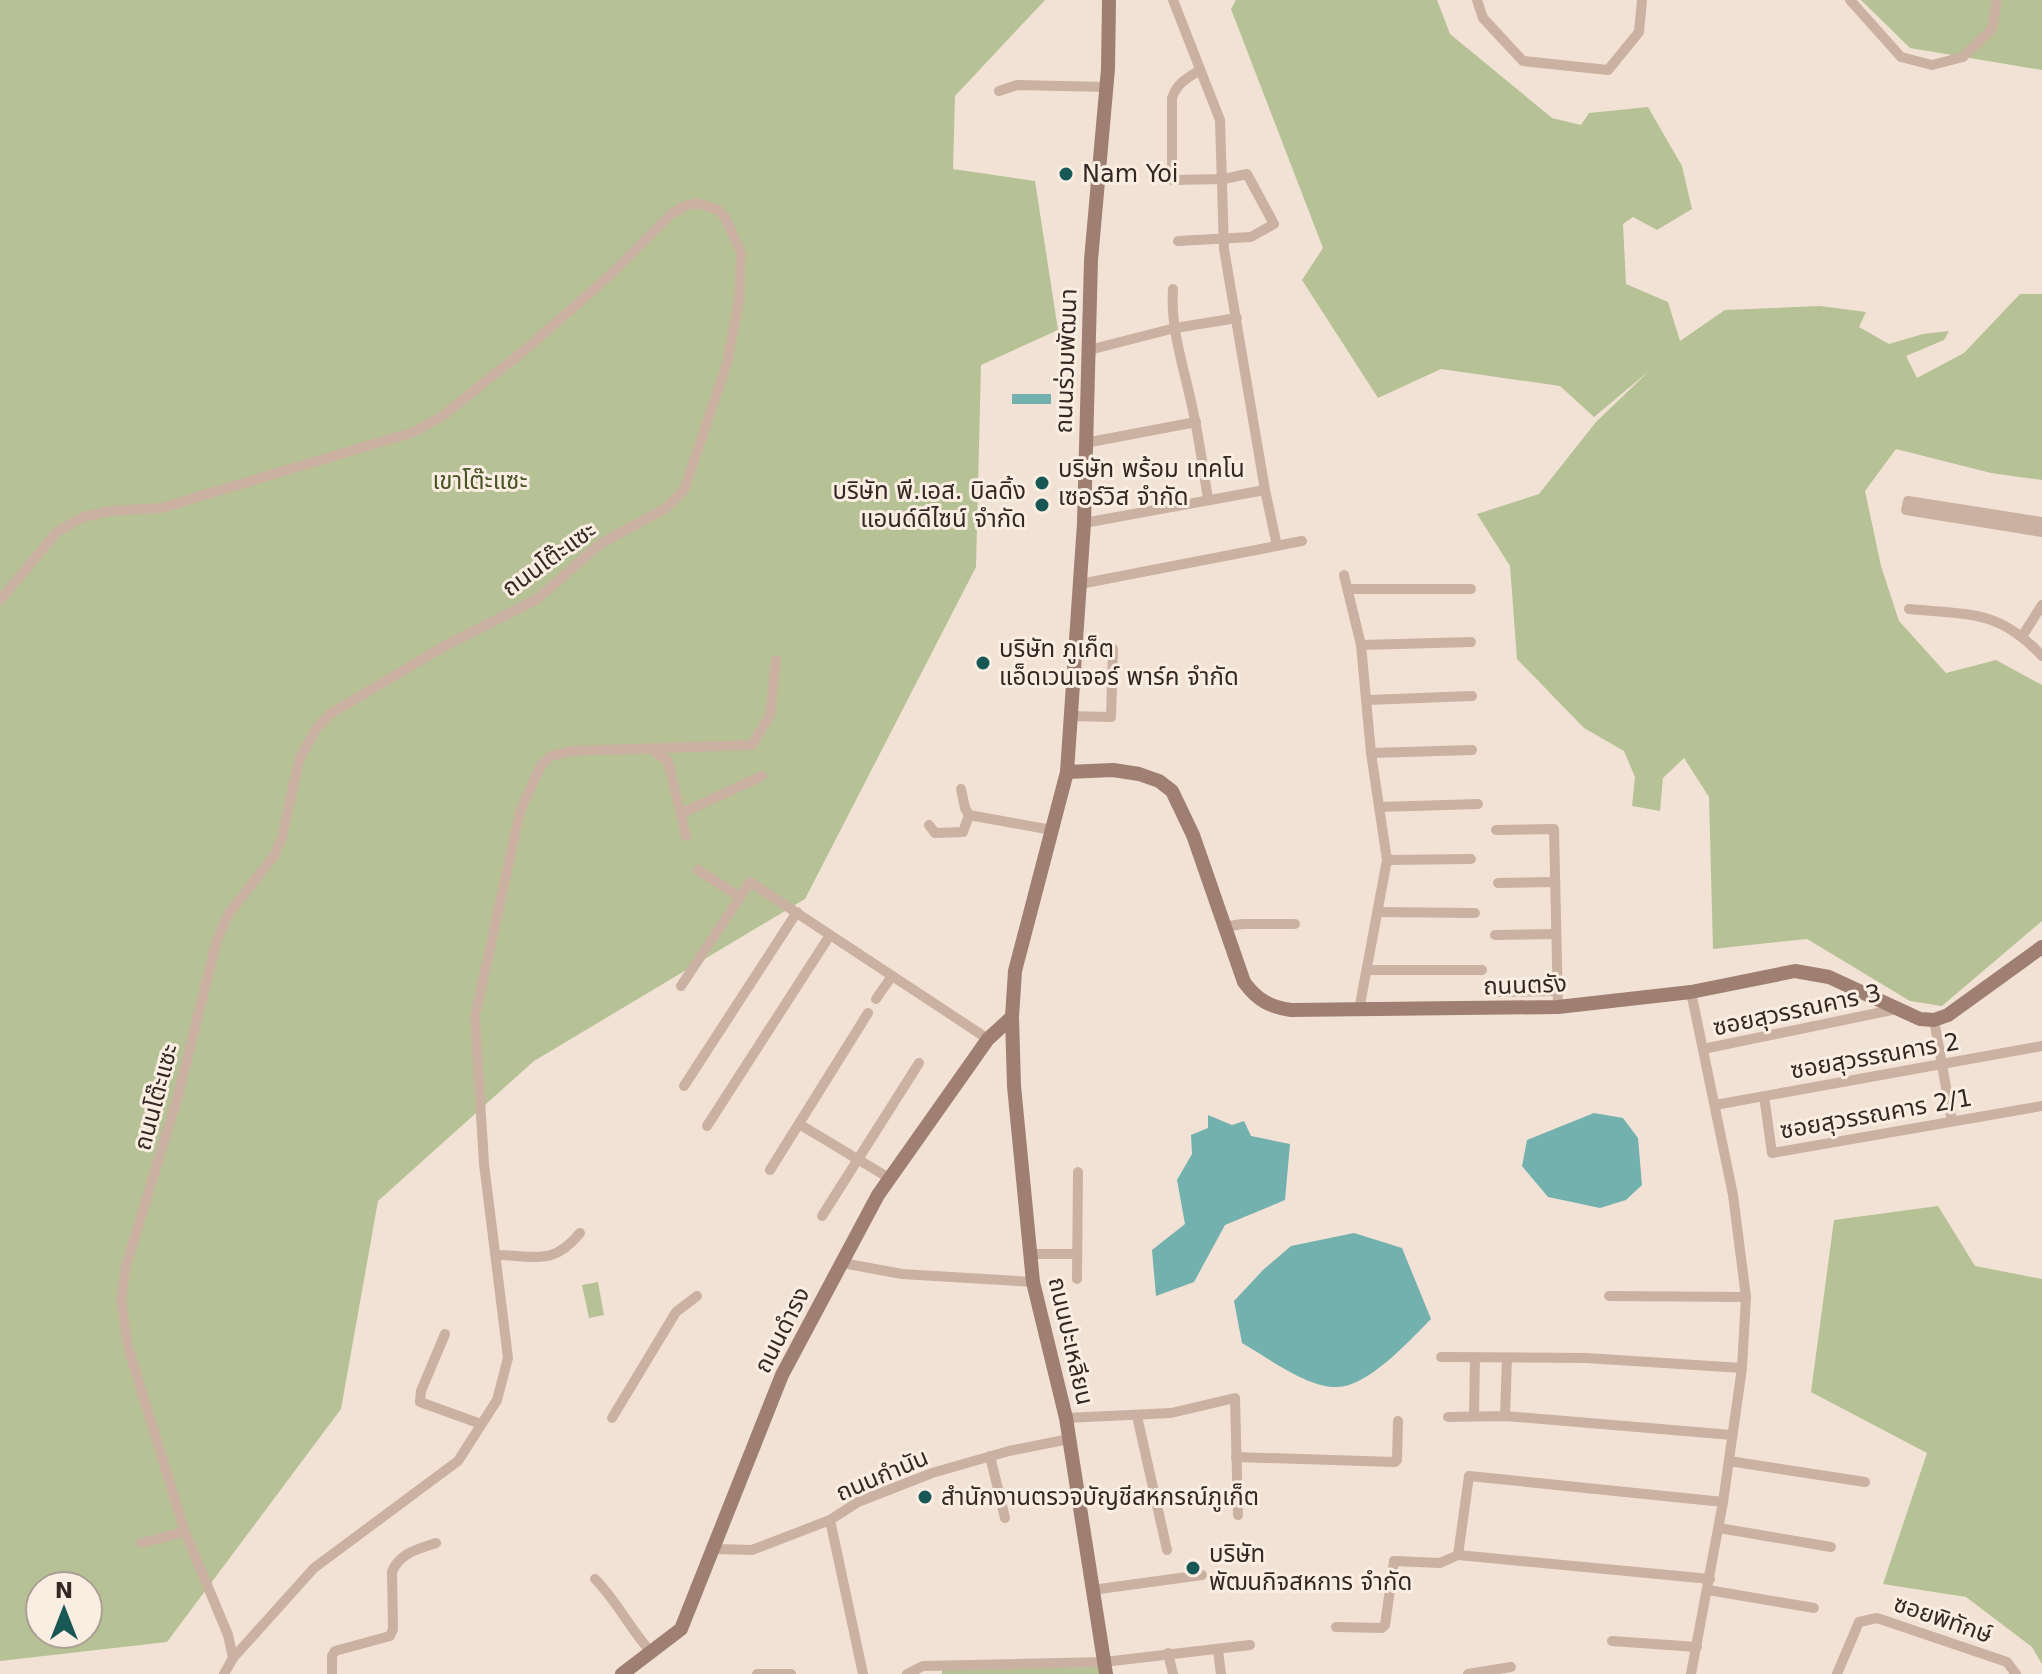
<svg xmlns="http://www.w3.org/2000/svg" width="2042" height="1674" font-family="'DejaVu Sans','Noto Sans Thai',sans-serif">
	<rect width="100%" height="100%" fill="#f2e2d5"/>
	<g fill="#b6c295" fill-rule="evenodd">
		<path d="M 0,0 L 1045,0 L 955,96 L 953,169 L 1035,181 L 1058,330 L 981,365 L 976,567 L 805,899 L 534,1061 L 378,1201 L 341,1409 L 167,1642 L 0,1661 ZM 40,1586 L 88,1586 L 88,1634 L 40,1634 Z"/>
		<path d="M 1236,0 L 1437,0 L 1450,34 L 1552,118 L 1581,125 L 1589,113 L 1648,107 L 1682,166 L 1692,209 L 1657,230 L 1633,217 L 1623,224 L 1626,284 L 1668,302 L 1680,341 L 1725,310 L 1820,306 L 1866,312 L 1859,327 L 1889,344 L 1923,334 L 1949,331 L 1944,340 L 1906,356 L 1917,378 L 1964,353 L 2020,294 L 2042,294 L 2042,480 L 1991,473 L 1896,449 L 1865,491 L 1881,566 L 1899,621 L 1946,673 L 1996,660 L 2042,685 L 2042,921 L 1942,1006 L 1910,1001 L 1807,939 L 1713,949 L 1709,797 L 1684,758 L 1663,778 L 1660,811 L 1632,806 L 1635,777 L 1624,751 L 1584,728 L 1517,659 L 1510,566 L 1477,514 L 1539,494 L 1596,422 L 1649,371 L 1594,417 L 1560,386 L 1441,369 L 1378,398 L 1302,280 L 1323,248 L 1231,9 Z"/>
		<path d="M 1861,0 L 2042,0 L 2042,70 L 1910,48 Z"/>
		<path d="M 1938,1206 L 1975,1266 L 2042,1279 L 2042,1664 L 2032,1647 L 1966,1597 L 1883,1584 L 1927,1453 L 1811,1392 L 1834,1220 Z"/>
		<path d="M 598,1282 L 604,1315 L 589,1318 L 582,1285 Z"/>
		<path d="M 1098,1667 L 1100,1674 L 942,1674 L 942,1669 Z"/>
	</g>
	<g fill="#73b1ae">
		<rect x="1012" y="394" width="39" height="10"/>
		<path d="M 1594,1113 L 1623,1118 L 1638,1138 L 1642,1185 L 1626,1200 L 1600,1208 L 1548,1197 L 1522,1166 L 1527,1140 Z"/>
		<path d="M 1208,1115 L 1232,1125 L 1244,1121 L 1251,1136 L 1290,1144 L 1285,1200 L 1225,1225 L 1194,1282 L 1156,1296 L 1152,1250 L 1185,1224 L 1177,1180 L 1192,1154 L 1191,1135 L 1208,1128 Z"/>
		<path d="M 1354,1233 L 1402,1248 L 1431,1319 C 1410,1340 1368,1387 1337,1387 C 1307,1388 1267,1357 1242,1343 L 1234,1301 L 1264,1269 L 1291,1246 Z"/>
	</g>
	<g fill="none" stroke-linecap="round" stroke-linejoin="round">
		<g stroke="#cbb1a1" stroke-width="10">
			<path d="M 1173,0 L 1220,120 L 1224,249 L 1265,490 L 1277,546"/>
			<path d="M 1477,0 L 1483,18 L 1523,61 L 1608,70 L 1639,32 L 1642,0"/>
			<path d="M 1850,0 L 1901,57 L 1932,65 L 1963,57 L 1992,29 L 1997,0"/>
			<path d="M 999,91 L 1017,85 L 1107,87"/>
			<path d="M 1178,241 L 1251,237 L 1274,224 L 1247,174 L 1224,179 L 1172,180 L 1172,98 C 1177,83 1187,78 1200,70"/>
			<path d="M 1173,289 C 1170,328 1184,368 1192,406 C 1199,437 1203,468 1208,499"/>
			<path d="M 1089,350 L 1175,328 L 1237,318"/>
			<path d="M 1085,443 L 1196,422"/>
			<path d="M 2042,522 L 1908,501 L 1906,510 L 2042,532"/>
			<path d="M 1084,523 L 1265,490"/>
			<path d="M 1344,575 L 1361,645 L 1371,753 L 1387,860 L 1359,1010"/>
			<path d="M 1080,584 L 1302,541"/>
			<path d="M 1348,589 L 1471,589"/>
			<path d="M 0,600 L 57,532 L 83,517 L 110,511 L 161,508 L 414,432 L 444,415 L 526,349 L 609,276 L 670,215 L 684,206 L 697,203 L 717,209 L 725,217 L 741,253 L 739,300 L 727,363 L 684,490 L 666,508 L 600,544 L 537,599 L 441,648 L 330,714 L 316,729 L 299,760 L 282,838 L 274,856 L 229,913 L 217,940 L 177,1099 L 126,1266 L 121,1299 L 128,1347 L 185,1532 L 228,1635 L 233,1658"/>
			<path d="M 1909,609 C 1968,615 1999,609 2042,656"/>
			<path d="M 2023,635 L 2042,605"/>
			<path d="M 1361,645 L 1471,642"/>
			<path d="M 1367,700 L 1472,696"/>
			<path d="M 1069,716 L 1111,717 L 1113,649 L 1074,648"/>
			<path d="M 653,750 L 668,761 L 686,836"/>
			<path d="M 1371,753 L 1472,750"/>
			<path d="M 961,789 L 965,808 L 969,815"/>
			<path d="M 1379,807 L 1478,804"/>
			<path d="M 682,813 L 762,776"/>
			<path d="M 929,825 L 935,833 L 963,832 L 969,815 L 1052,830"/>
			<path d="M 1496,830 L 1554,829 L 1558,1007"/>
			<path d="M 1387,860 L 1471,859"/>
			<path d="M 698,870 L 740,897"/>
			<path d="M 1498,883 L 1555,882"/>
			<path d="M 1378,912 L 1475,913"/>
			<path d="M 1223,927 L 1242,924 L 1295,924"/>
			<path d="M 1495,935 L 1556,934"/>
			<path d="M 1367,970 L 1482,970"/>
			<path d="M 681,986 L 750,882 L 988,1039"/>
			<path d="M 1498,992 L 1558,991"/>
			<path d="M 876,999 L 892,976"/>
			<path d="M 1934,1020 L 1952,1121"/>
			<path d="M 1703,1049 L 1897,1009"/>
			<path d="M 684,1086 L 797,912"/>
			<path d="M 1764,1096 L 1772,1153 L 2042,1106"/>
			<path d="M 1715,1105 L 2042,1046"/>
			<path d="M 799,1124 L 889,1178"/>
			<path d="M 707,1126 L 830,935"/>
			<path d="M 770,1170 L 868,1013"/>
			<path d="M 822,1216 L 919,1063"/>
			<path d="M 1030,1254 L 1076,1254"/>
			<path d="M 496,1255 C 535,1255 552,1267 580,1233"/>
			<path d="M 842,1263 L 902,1274 L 1033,1282"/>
			<path d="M 1077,1279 L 1078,1172"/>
			<path d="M 1609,1296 L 1746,1297"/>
			<path d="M 445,1334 L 421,1391 L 420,1402 L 481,1424"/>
			<path d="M 1441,1357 L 1586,1358 L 1742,1368"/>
			<path d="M 1137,1416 L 1167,1550"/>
			<path d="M 1474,1416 L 1475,1358"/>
			<path d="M 1505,1416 L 1507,1358"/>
			<path d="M 1448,1417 L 1505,1416 L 1732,1435"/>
			<path d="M 612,1418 L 676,1312 L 697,1296"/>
			<path d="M 1066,1418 L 1171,1413 L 1235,1398 L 1238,1515"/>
			<path d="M 990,1456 L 1005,1518"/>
			<path d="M 1236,1457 L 1395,1462 L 1397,1460 L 1398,1421"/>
			<path d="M 1729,1461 L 1865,1482"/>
			<path d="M 830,1520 L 863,1674"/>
			<path d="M 1719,1528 L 1831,1547"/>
			<path d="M 141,1543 L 185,1532"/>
			<path d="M 714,1549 L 752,1550 L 830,1520 L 858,1502 L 932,1473 L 1009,1451 L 1069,1439"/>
			<path d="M 1458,1555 L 1469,1476 L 1723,1502"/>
			<path d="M 595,1579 C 617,1601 630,1629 651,1652"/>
			<path d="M 1092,1590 L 1202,1575"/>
			<path d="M 1708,1590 L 1814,1608"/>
			<path d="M 1336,1627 L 1382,1628 L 1385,1625 L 1394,1561 L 1440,1563 L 1458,1555 L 1710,1579"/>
			<path d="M 1612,1641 L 1697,1647"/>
			<path d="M 1218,1650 L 1221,1674"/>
			<path d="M 1168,1653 L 1173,1674"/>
			<path d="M 224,1674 L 233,1658 L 314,1568 L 458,1461 L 497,1400 L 508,1358 L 484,1164 L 475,1016 L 520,812 L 541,765 L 551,756 L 571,751 L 752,745 L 770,715 L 776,660"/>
			<path d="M 332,1674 L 332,1656 L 335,1651 L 390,1636 L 393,1629 L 392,1572 C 399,1553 419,1549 436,1543"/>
			<path d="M 757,1674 L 791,1674"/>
			<path d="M 907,1674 L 923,1666 L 1104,1662 L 1250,1645"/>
			<path d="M 1468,1674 L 1511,1667"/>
			<path d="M 1691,1674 L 1723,1502 L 1742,1368 L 1746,1297 L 1733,1195 L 1691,992"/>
			<path d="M 1837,1674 L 1859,1622 L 1877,1618 L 2007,1662 L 2016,1674"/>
		</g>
		<g stroke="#9e7f72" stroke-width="14">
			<path d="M 1067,772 L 1113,770 L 1139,774 L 1159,781 L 1172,791 L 1193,835 L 1244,982 C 1257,1000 1270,1007 1291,1010 L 1558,1007 L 1691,992 L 1795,971 L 1829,977 L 1920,1019 L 1934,1020 L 1948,1015 L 2042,947"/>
			<path d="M 622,1674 L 681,1629 L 782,1375 L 878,1195 L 988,1039 L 1012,1017"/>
			<path d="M 1106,1674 L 1066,1418 L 1033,1282 L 1014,1086 L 1012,1017 L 1015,971 L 1067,772 L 1084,523 L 1091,260 L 1108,69 L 1109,0"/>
		</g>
	</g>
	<g fill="#175857" stroke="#faede1" stroke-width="3">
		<circle cx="1066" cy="174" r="8"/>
		<circle cx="1042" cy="483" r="8"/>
		<circle cx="1042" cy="505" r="8"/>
		<circle cx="983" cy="663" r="8"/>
		<circle cx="925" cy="1497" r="8"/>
		<circle cx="1193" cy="1568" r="8"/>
	</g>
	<g text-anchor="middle" stroke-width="6" stroke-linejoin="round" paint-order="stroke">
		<g font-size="24" fill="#342824" stroke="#faede1" text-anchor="start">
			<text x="1082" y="182">Nam Yoi</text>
			<text x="1058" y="477">บริษัท พร้อม เทคโน<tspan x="1058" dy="28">เซอร์วิส จำกัด</tspan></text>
			<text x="1026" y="499" text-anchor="end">บริษัท พี.เอส. บิลดิ้ง<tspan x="1026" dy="28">แอนด์ดีไซน์ จำกัด</tspan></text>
			<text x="999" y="657">บริษัท ภูเก็ต<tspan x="999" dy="28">แอ็ดเวนเจอร์ พาร์ค จำกัด</tspan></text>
			<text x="941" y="1505">สำนักงานตรวจบัญชีสหกรณ์ภูเก็ต</text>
			<text x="1209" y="1562">บริษัท<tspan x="1209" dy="28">พัฒนกิจสหการ จำกัด</tspan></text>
		</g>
		<g font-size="24" fill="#342824" stroke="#faede1">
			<text transform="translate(1066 361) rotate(-88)" y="8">ถนนร่วมพัฒนา</text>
			<text transform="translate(549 559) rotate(-36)" y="8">ถนนโต๊ะแซะ</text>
			<text transform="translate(1525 985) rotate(-2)" y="8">ถนนตรัง</text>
			<text transform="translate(1797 1010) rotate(-12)" y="8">ซอยสุวรรณคาร 3</text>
			<text transform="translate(1875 1056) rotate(-10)" y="8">ซอยสุวรรณคาร 2</text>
			<text transform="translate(156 1097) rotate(-75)" y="8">ถนนโต๊ะแซะ</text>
			<text transform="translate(1876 1114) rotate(-10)" y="8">ซอยสุวรรณคาร 2/1</text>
			<text transform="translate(782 1330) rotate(-63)" y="8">ถนนดำรง</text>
			<text transform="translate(1071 1341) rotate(77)" y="8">ถนนปะเหลียน</text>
			<text transform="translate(882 1475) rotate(-23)" y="8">ถนนกำนัน</text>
			<text transform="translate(1943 1619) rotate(19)" y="8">ซอยพิทักษ์</text>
		</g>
		<g font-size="24" fill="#475426" stroke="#faede1">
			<text x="480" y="489">เขาโต๊ะแซะ</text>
		</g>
	</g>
	<g transform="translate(64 1610)"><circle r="38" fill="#faede1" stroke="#ab9e95" stroke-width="2"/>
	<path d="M0-6L14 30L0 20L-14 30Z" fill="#175857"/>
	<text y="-12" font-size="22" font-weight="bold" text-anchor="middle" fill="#342824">N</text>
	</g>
</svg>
